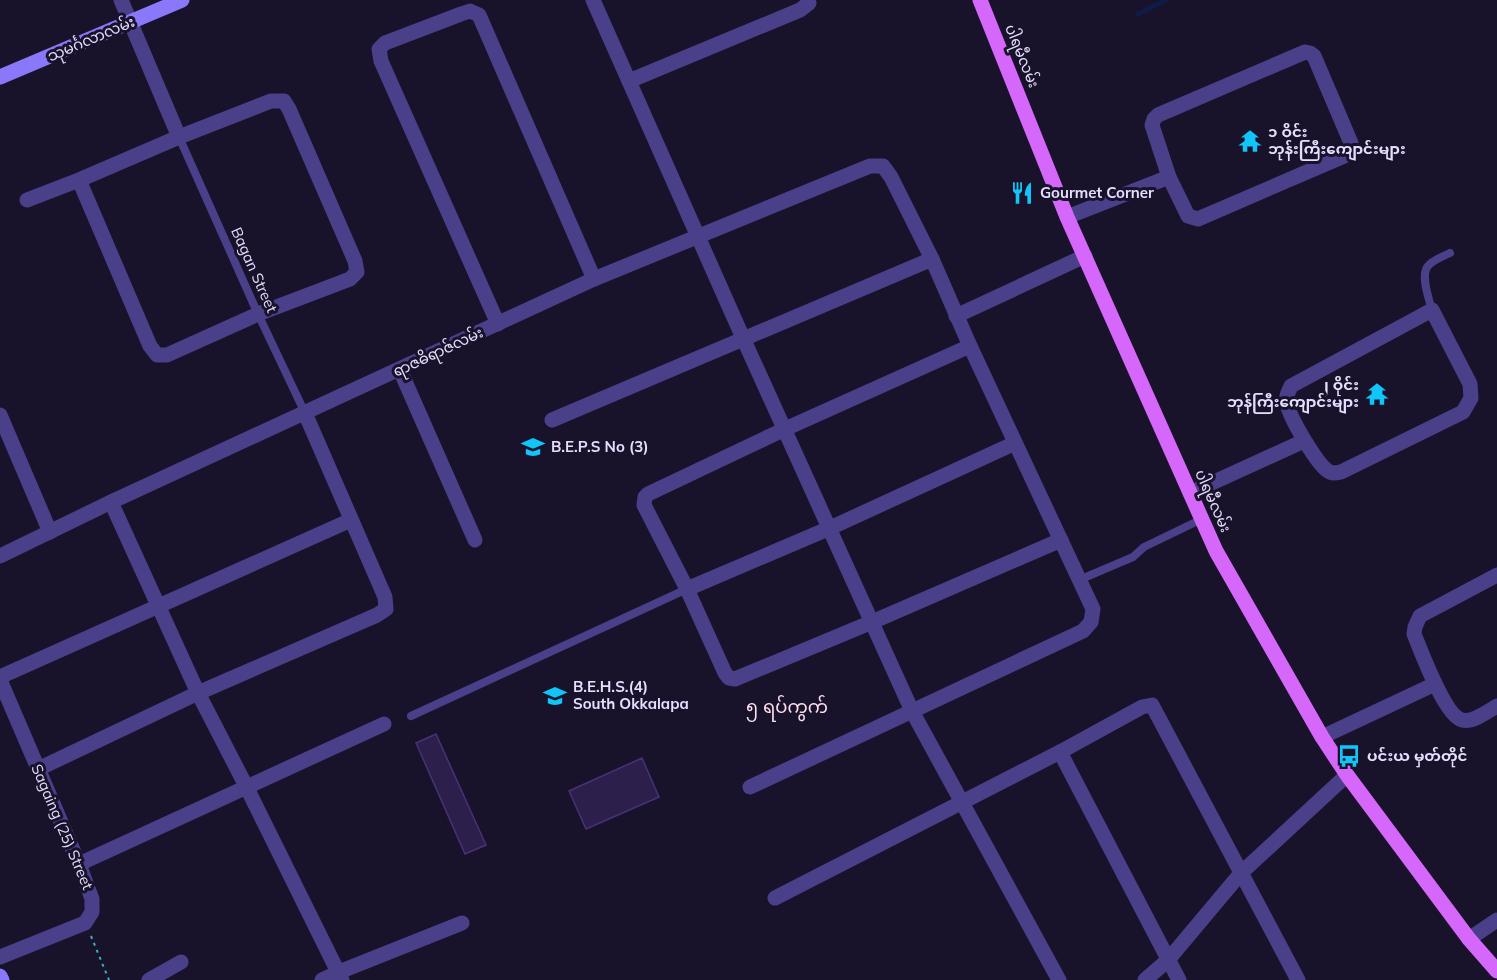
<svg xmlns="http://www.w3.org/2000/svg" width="1497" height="980" font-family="Mulish,'Noto Sans Myanmar',sans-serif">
	<rect width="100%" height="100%" fill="#19122b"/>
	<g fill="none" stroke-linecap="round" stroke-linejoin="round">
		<path stroke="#0d1c49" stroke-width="4.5" d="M 1138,14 L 1166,0"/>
	</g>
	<g fill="#2d1f4c" stroke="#473277" stroke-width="1.5">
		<path d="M 436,734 L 486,845 L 465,854 L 416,743 Z"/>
		<path d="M 642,758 L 659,797 L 586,829 L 569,791 Z"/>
	</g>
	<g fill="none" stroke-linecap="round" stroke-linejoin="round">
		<path stroke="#35b3ba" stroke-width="2" stroke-dasharray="3 4.5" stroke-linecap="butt" d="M 91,936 L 109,980"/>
		<g stroke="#4a3f89" stroke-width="8">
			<path d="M 179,137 L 258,314 L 305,413"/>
			<path d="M 1432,310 C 1429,299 1420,275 1428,266 C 1433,260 1443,256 1450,253"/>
			<path d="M 1079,580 L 1133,557 L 1144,547 L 1202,519"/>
			<path d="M 411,716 L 687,589"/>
		</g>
		<g stroke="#4a3f89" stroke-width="15">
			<path d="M 121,0 L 179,137"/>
			<path d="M 593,0 L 743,338 L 912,711 L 1059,980"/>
			<path d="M 1305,52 L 1310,53 L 1314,56 L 1351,143 L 1350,150 L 1344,156 L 1198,219 L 1188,216 L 1169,177 L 1152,125 L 1154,119 L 1158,115 Z"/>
			<path d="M 629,81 L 800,10 L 809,3 L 808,0"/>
			<path d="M 27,200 L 79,180 L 179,137 L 271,101 L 284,101 L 289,109 L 355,261 L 357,272 L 350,279 L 258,314 L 167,355 L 157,355 L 150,346 L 79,180"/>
			<path d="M 1067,217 L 1169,177"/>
			<path d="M 1432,310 L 1470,384 L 1471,398 L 1463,412 L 1341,472 C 1336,473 1332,474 1328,471 C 1317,464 1289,417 1287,403 C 1285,397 1289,391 1291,386 Z"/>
			<path d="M 956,316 L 1085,256"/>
			<path d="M 498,324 L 381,61 L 379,49 L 385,43 L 461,14 L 470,11 L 479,15 L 594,279"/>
			<path d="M 970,346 L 785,429 L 648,494 L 645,497 L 644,505 L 687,589 L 725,673 L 729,678 L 735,679 L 872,622 L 1061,540"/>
			<path d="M 400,370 L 475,540"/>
			<path d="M 0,415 L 50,532"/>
			<path d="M 552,420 L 932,259"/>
			<path d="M 1190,493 L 1304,441"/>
			<path d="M 111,502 L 198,693 L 247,788 L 342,980"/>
			<path d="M 0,556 L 111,502 L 594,279 L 870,166 L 883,166 L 891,177 L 932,259 L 970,346 L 1093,609 L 1091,622 L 1083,631 L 750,787"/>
			<path d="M 1497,575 L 1420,616 L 1415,627 L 1414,634 C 1421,651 1445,716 1462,720 C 1473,723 1488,711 1497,706"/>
			<path d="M 687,589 L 830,528 L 1015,443"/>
			<path d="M 0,677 L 351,520"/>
			<path d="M 0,680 L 79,864 L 92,899 L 92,912 L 85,923 L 0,957"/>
			<path d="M 1322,737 L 1435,684"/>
			<path d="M 1060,752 L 1179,980"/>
			<path d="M 38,769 L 198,693 L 377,615 L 386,609 L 385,597 L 305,413"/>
			<path d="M 79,864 L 384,724"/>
			<path d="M 775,898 L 1060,752 L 1142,707 L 1152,705 L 1298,980"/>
			<path d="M 1469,939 L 1497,920"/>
			<path d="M 149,980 L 181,962"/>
			<path d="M 322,980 L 339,972 L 462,923"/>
			<path d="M 1145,980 L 1168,960 L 1241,873 L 1347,775"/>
		</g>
		<g stroke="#8a78fb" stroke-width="15">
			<path d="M 0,77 L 182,0"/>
			<path d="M 0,976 L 2,980"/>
		</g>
		<path stroke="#d568fa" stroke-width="15" d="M 980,0 L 1067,217 L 1216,551 L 1322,737 L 1347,775 L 1469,939 L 1497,971"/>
	</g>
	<defs>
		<g id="temple-bare" transform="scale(1.8)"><path d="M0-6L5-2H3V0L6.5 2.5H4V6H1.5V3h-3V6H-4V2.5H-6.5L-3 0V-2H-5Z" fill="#10c5f7" stroke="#19122b" stroke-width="2.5" paint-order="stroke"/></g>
		<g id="restaurant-bare" transform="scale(1.8)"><path d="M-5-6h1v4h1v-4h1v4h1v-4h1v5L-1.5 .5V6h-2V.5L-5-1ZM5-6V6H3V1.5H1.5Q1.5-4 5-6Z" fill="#10c5f7" stroke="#19122b" stroke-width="2.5" paint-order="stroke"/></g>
		<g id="school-bare" transform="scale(1.8)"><path d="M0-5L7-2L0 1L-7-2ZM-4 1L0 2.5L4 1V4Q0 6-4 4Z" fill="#10c5f7" stroke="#19122b" stroke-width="2.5" paint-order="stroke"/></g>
		<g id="bus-bare" transform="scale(1.8)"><path d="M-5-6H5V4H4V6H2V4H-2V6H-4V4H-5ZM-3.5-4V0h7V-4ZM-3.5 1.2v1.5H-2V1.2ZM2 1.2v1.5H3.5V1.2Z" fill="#10c5f7" stroke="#19122b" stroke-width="2.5" paint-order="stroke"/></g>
	</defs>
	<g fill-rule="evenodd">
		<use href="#temple-bare" x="1250" y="141"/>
		<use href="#restaurant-bare" x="1022" y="193"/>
		<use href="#temple-bare" x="1377" y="394"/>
		<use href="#school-bare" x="533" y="447"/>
		<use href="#school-bare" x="555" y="696"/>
		<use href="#bus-bare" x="1349" y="756"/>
	</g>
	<g text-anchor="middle" stroke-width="6" stroke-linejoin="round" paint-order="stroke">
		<g font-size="15" fill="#e5defe" stroke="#19122b">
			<text transform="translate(91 39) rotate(-23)" y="5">သုမင်္ဂလာလမ်း</text>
			<text transform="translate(1022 56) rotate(68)" y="5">ပါရမီလမ်း</text>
			<text transform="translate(254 270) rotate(66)" y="5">Bagan Street</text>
			<text transform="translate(438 352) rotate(-25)" y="5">ရာဇဓိရာဇ်လမ်း</text>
			<text transform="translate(1213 501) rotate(66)" y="5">ပါရမီလမ်း</text>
			<text transform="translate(62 827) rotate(67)" y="5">Sagaing (25) Street</text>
		</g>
		<g font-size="15" font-weight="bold" fill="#e5defe" stroke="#19122b" text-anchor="start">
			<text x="1268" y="137">၁ ဝိုင်း<tspan x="1268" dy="17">ဘုန်းကြီးကျောင်းများ</tspan></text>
			<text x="1040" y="198">Gourmet Corner</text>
			<text x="1359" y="390" text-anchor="end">၂ ဝိုင်း<tspan x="1359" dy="17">ဘုန်ကြီးကျောင်းများ</tspan></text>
			<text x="551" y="452">B.E.P.S No (3)</text>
			<text x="573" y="692">B.E.H.S.(4)<tspan x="573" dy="17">South Okkalapa</tspan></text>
			<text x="1367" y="761">ပင်းယ မှတ်တိုင်</text>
		</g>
		<g font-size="18" fill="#fee0ef" stroke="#19122b">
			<text x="787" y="713">၅ ရပ်ကွက်</text>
		</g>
	</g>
</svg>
